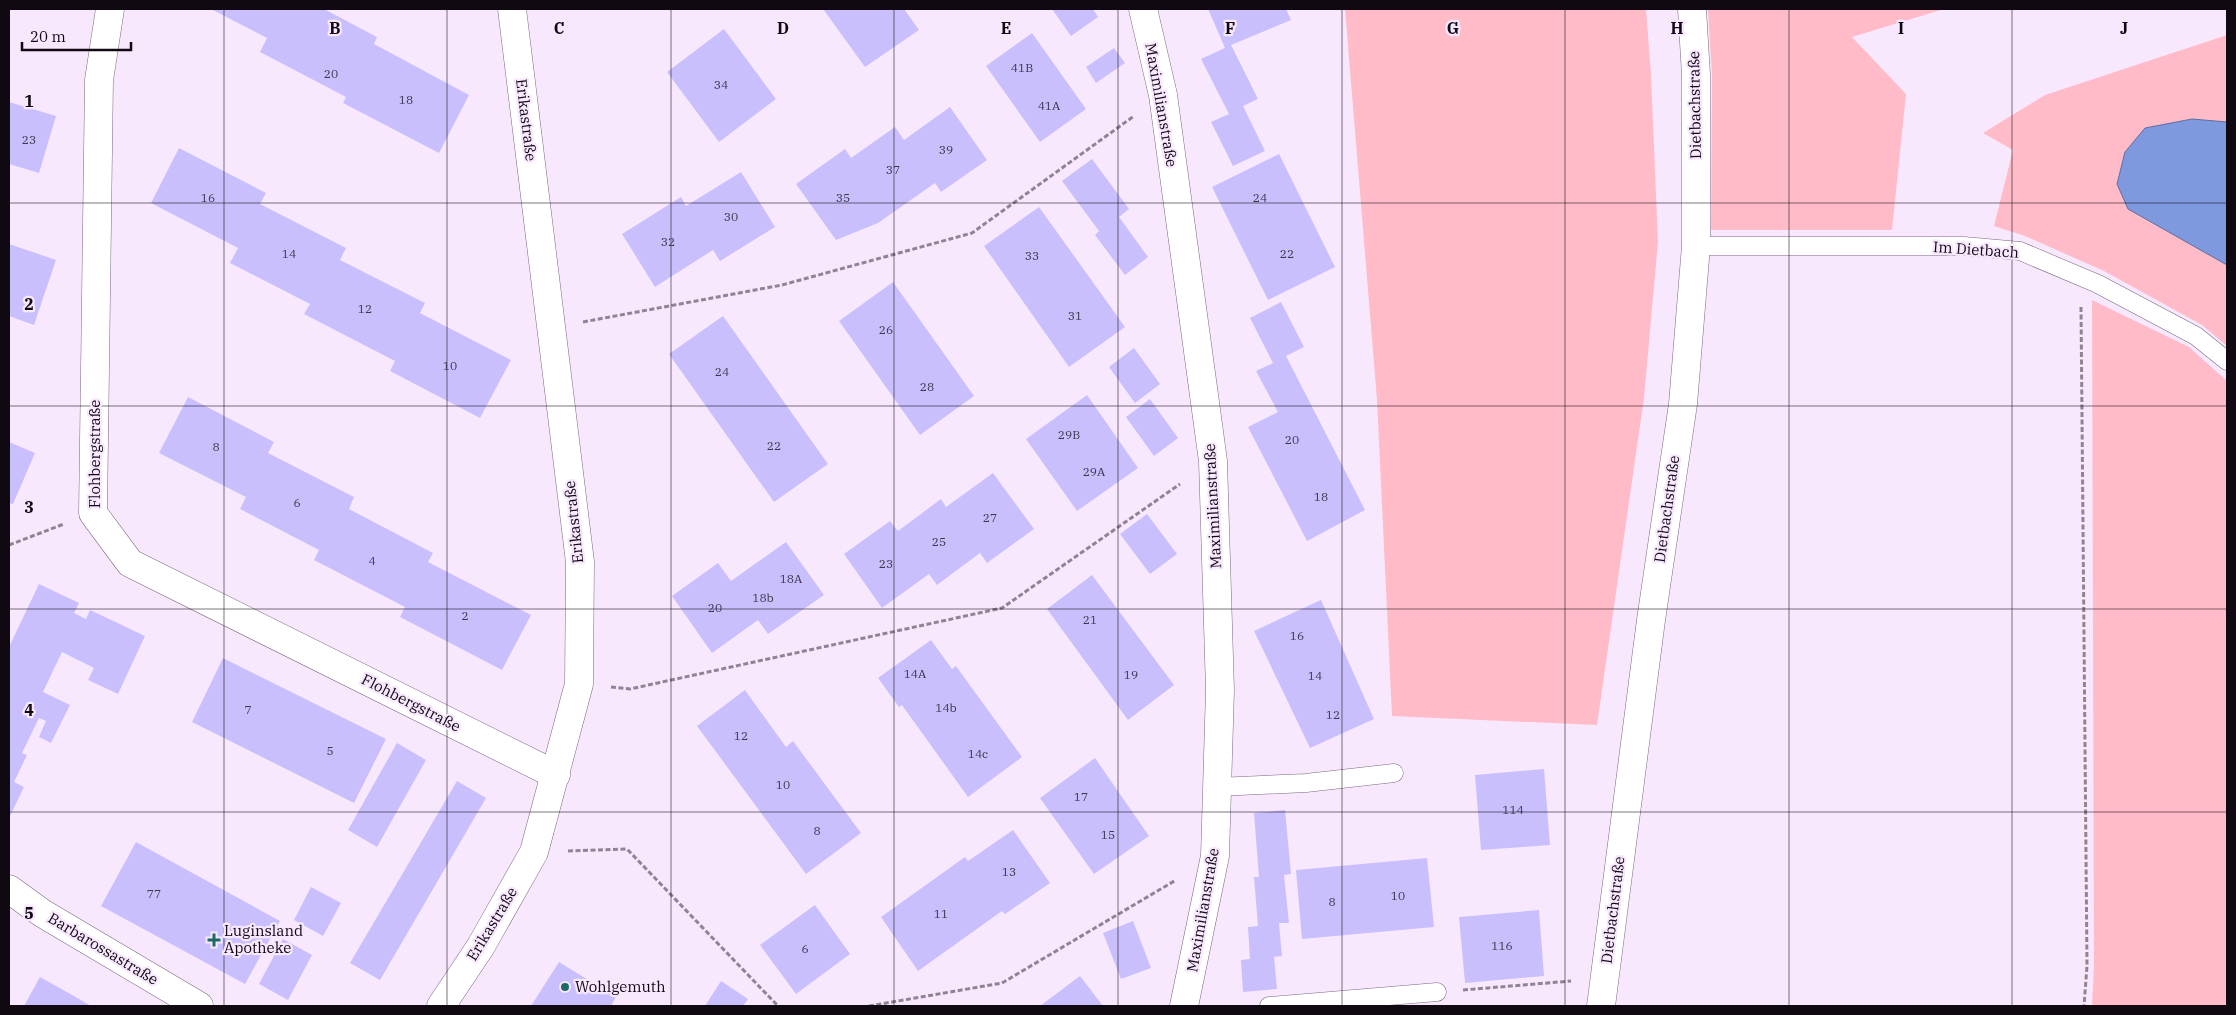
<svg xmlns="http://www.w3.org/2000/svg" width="2236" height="1015" font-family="'IBM Plex Serif',serif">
	<rect width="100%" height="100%" fill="#f8e8fe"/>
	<g fill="#ffbcc8">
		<path d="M 1345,9 L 1646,9 L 1651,74 L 1658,242 L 1644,398 L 1597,725 L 1392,716 L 1377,400 Z"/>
		<path d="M 1708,9 L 1944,9 L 1852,37 L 1906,94 L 1892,230 L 1711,230 L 1712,75 Z"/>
		<path d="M 2227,35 L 2227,346 L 2202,325 L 2104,271 L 2025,236 L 1994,226 L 2013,150 L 1983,133 L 2045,95 Z"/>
		<path d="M 2092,300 L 2189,347 L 2227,381 L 2227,1006 L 2092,1006 L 2094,965 Z"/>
	</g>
	<path fill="#7f99df" stroke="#5e6ea2" d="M 2192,119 L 2227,122 L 2227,265 L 2128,209 L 2117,184 L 2125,152 L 2145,128 Z"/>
	<g fill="#cabffd">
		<path d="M 211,9 L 324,9 L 377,37 L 374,44 L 469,95 L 439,153 L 343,103 L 346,97 L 260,52 L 267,38 Z"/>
		<path d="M 823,9 L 904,9 L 919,30 L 865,67 Z"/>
		<path d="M 1052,9 L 1093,9 L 1098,17 L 1071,36 Z"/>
		<path d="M 1208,9 L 1286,9 L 1291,20 L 1231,45 L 1258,99 L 1243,106 L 1265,151 L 1233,166 L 1211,122 L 1229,114 L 1201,59 L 1225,48 Z"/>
		<path d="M 724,29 L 776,99 L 719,142 L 667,72 Z"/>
		<path d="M 1032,33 L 1086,109 L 1040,142 L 986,66 Z"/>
		<path d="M 1114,48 L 1125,63 L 1096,83 L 1086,67 Z"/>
		<path d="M 9,102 L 56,116 L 39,173 L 9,164 Z"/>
		<path d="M 950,107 L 987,160 L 941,192 L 935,183 L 878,223 L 836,240 L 796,184 L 845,149 L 851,158 L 895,127 L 904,140 Z"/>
		<path d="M 179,148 L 266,193 L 260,204 L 346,248 L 340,260 L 425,303 L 420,313 L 511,360 L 480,418 L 390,371 L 395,361 L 304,314 L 310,304 L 230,263 L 238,248 L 151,203 Z"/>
		<path d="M 1279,154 L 1335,267 L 1268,300 L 1212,187 Z"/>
		<path d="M 1092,159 L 1129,209 L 1119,217 L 1148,257 L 1125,275 L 1095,235 L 1099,231 L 1062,181 Z"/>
		<path d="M 741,172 L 775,227 L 720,261 L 713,250 L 655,287 L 622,234 L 681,197 L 686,206 Z"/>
		<path d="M 1039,207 L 1125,327 L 1069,367 L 984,246 Z"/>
		<path d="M 9,244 L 56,260 L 34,325 L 9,316 Z"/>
		<path d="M 893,282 L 974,396 L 920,435 L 839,321 Z"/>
		<path d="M 1281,302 L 1304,347 L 1286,356 L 1365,510 L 1307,541 L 1248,427 L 1278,412 L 1256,371 L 1273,363 L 1250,318 Z"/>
		<path d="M 723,316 L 828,464 L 774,502 L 669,354 Z"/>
		<path d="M 1134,348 L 1160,384 L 1135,403 L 1109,367 Z"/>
		<path d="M 1087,395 L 1138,468 L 1077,511 L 1026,439 Z"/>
		<path d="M 188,397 L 274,442 L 268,453 L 354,497 L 349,509 L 433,553 L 428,562 L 531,615 L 502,670 L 400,617 L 405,607 L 314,560 L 319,550 L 240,509 L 246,497 L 159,453 Z"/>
		<path d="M 1150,399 L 1178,438 L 1154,456 L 1126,417 Z"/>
		<path d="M 9,442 L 35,453 L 13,504 L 9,503 Z"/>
		<path d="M 993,473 L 1034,529 L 987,563 L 980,553 L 937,585 L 929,574 L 882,608 L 844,554 L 890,521 L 898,531 L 941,499 L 946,507 Z"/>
		<path d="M 1147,514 L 1177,554 L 1150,574 L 1120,534 Z"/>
		<path d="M 786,542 L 824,595 L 768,634 L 758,620 L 712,653 L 672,596 L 718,563 L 731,581 Z"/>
		<path d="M 1092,575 L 1174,685 L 1128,720 L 1047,609 Z"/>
		<path d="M 39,584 L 79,603 L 74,613 L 86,619 L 90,610 L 145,636 L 118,694 L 88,680 L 94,668 L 62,652 L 43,692 L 70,705 L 51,743 L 39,737 L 46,721 L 39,718 L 22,753 L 27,755 L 14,782 L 24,787 L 10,816 L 9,815 L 9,647 Z"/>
		<path d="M 1321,600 L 1374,719 L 1310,748 L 1254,631 Z"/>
		<path d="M 931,640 L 952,669 L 956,666 L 1022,757 L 968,797 L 902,705 L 899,707 L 878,678 Z"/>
		<path d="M 223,658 L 386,739 L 354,803 L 192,722 Z"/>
		<path d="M 745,690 L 786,747 L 793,741 L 861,833 L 806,874 L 697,726 Z"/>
		<path d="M 397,743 L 426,760 L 377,847 L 348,830 Z"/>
		<path d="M 1095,758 L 1149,836 L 1094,874 L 1040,798 Z"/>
		<path d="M 1544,769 L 1550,845 L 1481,850 L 1475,775 Z"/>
		<path d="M 457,781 L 486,798 L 380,980 L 350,963 Z"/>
		<path d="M 1285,810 L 1291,874 L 1284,875 L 1289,923 L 1279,923 L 1282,956 L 1274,957 L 1277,989 L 1243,992 L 1241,960 L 1250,959 L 1248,927 L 1258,926 L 1254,877 L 1259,877 L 1254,813 Z"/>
		<path d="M 1013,830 L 1050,883 L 1005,914 L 1002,911 L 918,971 L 881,917 L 965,857 L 968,861 Z"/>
		<path d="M 136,842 L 280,921 L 245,984 L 101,906 Z"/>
		<path d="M 1427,858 L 1434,927 L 1302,939 L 1296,870 Z"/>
		<path d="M 311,887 L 341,903 L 323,936 L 294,920 Z"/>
		<path d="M 815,905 L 850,954 L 796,994 L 760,945 Z"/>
		<path d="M 1539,910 L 1544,976 L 1465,983 L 1459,917 Z"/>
		<path d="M 1133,921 L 1151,968 L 1121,979 L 1103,933 Z"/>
		<path d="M 283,939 L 312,955 L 288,1000 L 259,984 Z"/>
		<path d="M 559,962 L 616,997 L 611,1006 L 531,1006 Z"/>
		<path d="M 1080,976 L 1103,1006 L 1040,1006 Z"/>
		<path d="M 40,977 L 74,996 L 91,1006 L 24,1006 Z"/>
		<path d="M 721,981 L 748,999 L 743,1006 L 705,1006 Z"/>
	</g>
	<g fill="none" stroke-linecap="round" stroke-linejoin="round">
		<g stroke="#7a6881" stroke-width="19">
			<g id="lane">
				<path d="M 1696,246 L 1964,246 L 2020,251 L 2098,284 L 2196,336 L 2227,361"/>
				<path d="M 1217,787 L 1306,783 L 1394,773"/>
				<path d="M 1269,1006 L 1437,992"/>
			</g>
		</g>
		<g stroke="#7a6881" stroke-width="29">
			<g id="street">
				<path d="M 110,9 L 99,80 L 93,513 L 130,563 L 556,775"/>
				<path d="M 1143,9 L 1163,95 L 1213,461 L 1220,690 L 1215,856 L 1184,1006"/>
				<path d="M 9,889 L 42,913 L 199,1006"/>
				<path d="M 441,1006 L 481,946 L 534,852 L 579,684 L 580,562 L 512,9"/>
			</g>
		</g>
		<g stroke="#7a6881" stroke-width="29">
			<path id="secondary" d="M 1601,1006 L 1651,620 L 1683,404 L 1696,246 L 1696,75 L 1692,9"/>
		</g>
		<g stroke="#908494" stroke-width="3" stroke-dasharray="5 2.5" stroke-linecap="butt">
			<path d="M 2081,307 L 2087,966 L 2084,1006"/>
			<path d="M 583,322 L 782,285 L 972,233 L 1134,116"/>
			<path d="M 9,545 L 64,524"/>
			<path d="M 611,687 L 630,689 L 1002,608 L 1180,484"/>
			<path d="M 568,851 L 627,849 L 778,1006"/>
			<path d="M 1463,990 L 1571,981"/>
			<path d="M 869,1006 L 1002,983 L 1176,880"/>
		</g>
		<use href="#lane" stroke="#fff" stroke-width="18"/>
		<use href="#street" stroke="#fff" stroke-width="28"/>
		<use href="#secondary" stroke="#fff" stroke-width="28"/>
	</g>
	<path fill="none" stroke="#100912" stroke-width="1" stroke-opacity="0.55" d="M 224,9 L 224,1006M 447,9 L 447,1006M 671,9 L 671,1006M 894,9 L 894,1006M 1118,9 L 1118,1006M 1342,9 L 1342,1006M 1565,9 L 1565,1006M 1789,9 L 1789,1006M 2012,9 L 2012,1006M 9,203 L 2227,203M 9,406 L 2227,406M 9,609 L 2227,609M 9,812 L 2227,812"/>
	<g fill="#1b6968" stroke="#f8e8fe" stroke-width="2">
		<path d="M211.5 932.5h5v5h5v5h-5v5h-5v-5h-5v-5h5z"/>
		<circle cx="565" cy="987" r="5"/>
	</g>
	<g text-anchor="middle" stroke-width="4.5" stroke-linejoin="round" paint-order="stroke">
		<g font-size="12" fill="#3e364d">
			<text x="1022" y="72">41B</text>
			<text x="331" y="78">20</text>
			<text x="721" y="89">34</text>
			<text x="406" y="104">18</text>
			<text x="1049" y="110">41A</text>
			<text x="29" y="144">23</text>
			<text x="946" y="154">39</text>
			<text x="893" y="174">37</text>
			<text x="208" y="202">16</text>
			<text x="843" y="202">35</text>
			<text x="1260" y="202">24</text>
			<text x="731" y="221">30</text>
			<text x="668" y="246">32</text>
			<text x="289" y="258">14</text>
			<text x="1287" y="258">22</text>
			<text x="1032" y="260">33</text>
			<text x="365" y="313">12</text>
			<text x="1075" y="320">31</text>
			<text x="886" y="334">26</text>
			<text x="450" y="370">10</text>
			<text x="722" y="376">24</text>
			<text x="927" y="391">28</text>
			<text x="1069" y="439">29B</text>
			<text x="1292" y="444">20</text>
			<text x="774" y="450">22</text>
			<text x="216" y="451">8</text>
			<text x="1094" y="476">29A</text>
			<text x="1321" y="501">18</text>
			<text x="297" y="507">6</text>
			<text x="990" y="522">27</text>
			<text x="939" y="546">25</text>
			<text x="372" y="565">4</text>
			<text x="886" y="568">23</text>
			<text x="791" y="583">18A</text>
			<text x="763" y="602">18b</text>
			<text x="715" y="612">20</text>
			<text x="465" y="620">2</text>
			<text x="1090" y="624">21</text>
			<text x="1297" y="640">16</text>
			<text x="915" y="678">14A</text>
			<text x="1131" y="679">19</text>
			<text x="1315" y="680">14</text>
			<text x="946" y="712">14b</text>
			<text x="248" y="714">7</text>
			<text x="1333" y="719">12</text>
			<text x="741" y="740">12</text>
			<text x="330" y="755">5</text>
			<text x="978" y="758">14c</text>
			<text x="783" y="789">10</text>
			<text x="1081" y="801">17</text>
			<text x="1513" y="814">114</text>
			<text x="817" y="835">8</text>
			<text x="1108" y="839">15</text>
			<text x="1009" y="876">13</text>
			<text x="154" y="898">77</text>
			<text x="1398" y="900">10</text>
			<text x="1332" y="906">8</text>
			<text x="941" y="918">11</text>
			<text x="1502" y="950">116</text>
			<text x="805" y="953">6</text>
		</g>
		<g font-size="15" fill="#100912" stroke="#f8e8fe">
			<text transform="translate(1161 105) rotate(80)" y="5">Maximilianstraße</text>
			<text transform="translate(1695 105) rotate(-91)" y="5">Dietbachstraße</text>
			<text transform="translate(526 120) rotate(83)" y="5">Erikastraße</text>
			<text transform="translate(1976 250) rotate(4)" y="5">Im Dietbach</text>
			<text transform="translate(95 454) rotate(-90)" y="5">Flohbergstraße</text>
			<text transform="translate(1213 506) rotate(-93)" y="5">Maximilianstraße</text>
			<text transform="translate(1667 509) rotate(-82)" y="5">Dietbachstraße</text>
			<text transform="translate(574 522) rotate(-96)" y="5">Erikastraße</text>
			<text transform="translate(411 703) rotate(27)" y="5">Flohbergstraße</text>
			<text transform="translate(1203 910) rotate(-80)" y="5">Maximilianstraße</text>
			<text transform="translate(1613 910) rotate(-83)" y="5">Dietbachstraße</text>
			<text transform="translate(492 924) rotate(-59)" y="5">Erikastraße</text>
			<text transform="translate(103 949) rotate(31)" y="5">Barbarossastraße</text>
		</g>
		<g font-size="15" fill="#100912" stroke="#f8e8fe" text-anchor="start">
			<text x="224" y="936">Luginsland<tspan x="224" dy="17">Apotheke</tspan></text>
			<text x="575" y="992">Wohlgemuth</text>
		</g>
	</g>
	<g font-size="16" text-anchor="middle" font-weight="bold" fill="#100912" stroke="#f8e8fe" stroke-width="4.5" stroke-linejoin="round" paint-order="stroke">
		<text x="335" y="34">B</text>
		<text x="559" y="34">C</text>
		<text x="783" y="34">D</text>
		<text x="1006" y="34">E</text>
		<text x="1230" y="34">F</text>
		<text x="1453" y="34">G</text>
		<text x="1677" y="34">H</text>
		<text x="1901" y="34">I</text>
		<text x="2124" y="34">J</text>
		<text x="29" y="107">1</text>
		<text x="29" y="310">2</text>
		<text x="29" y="513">3</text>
		<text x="29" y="716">4</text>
		<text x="29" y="919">5</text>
	</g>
	<rect width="2236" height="1015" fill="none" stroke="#100912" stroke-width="20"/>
	<path d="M22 42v8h109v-8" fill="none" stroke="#100912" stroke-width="2.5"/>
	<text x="30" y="42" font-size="15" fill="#100912" stroke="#f8e8fe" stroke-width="4" paint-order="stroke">20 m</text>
</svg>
